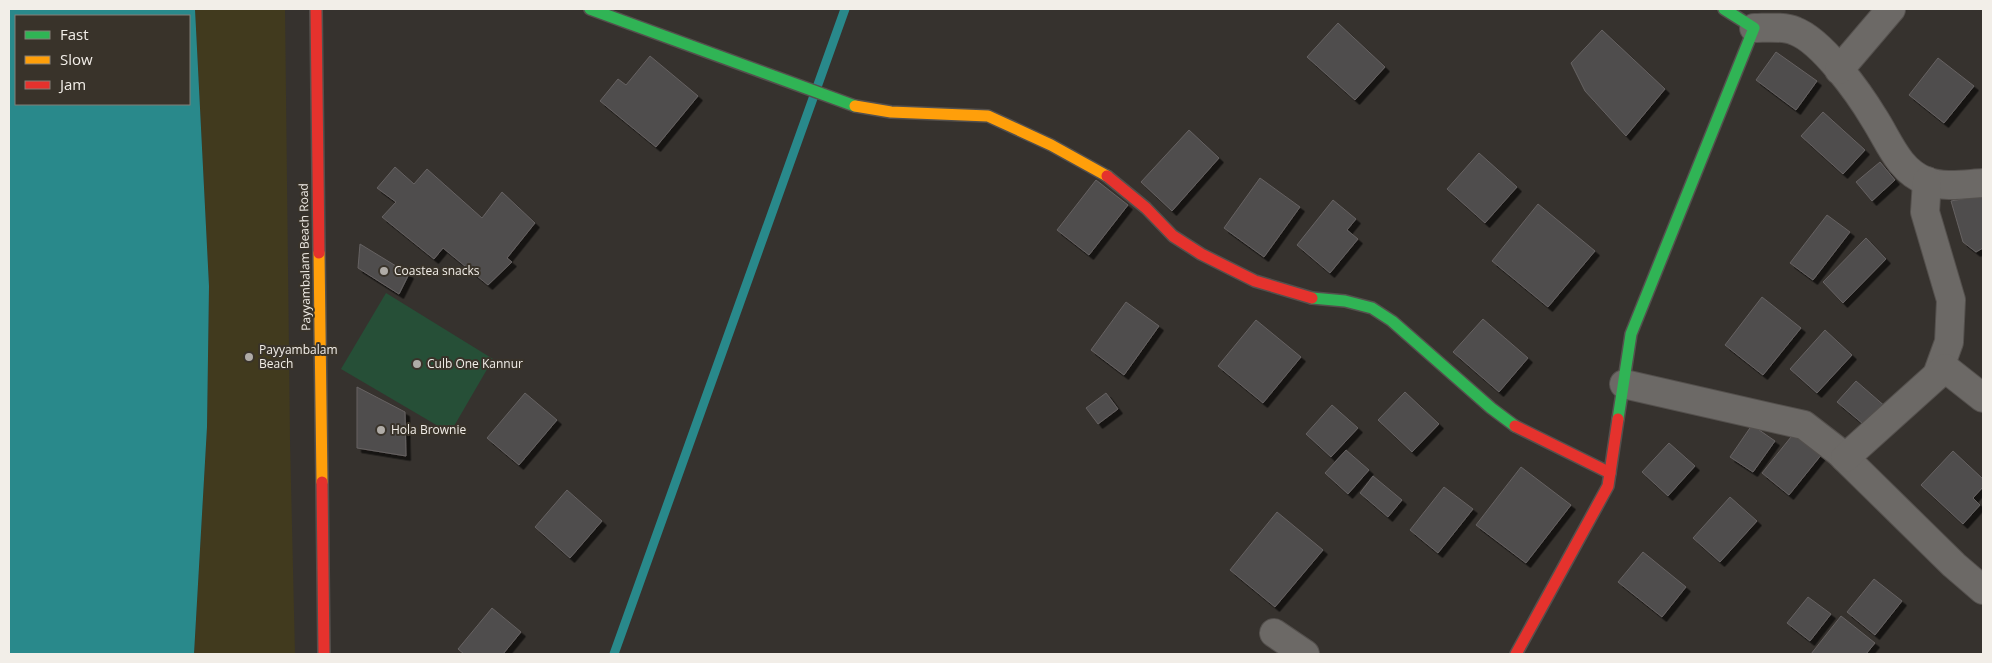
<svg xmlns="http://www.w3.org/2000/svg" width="1992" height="663" font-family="'Open Sans',sans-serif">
	<defs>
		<filter id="shadow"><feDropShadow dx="4.5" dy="4.5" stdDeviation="0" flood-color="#0009"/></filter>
	</defs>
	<rect width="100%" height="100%" fill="#36322e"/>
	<path fill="#264f37" d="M 386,293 L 493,359 L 450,433 L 341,369 Z"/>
	<path fill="#413a1e" d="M 195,9 L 285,9 L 290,440 L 295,654 L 194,654 L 207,427 L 209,286 Z"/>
	<path fill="#29898b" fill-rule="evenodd" d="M 9,9 L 195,9 L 209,286 L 207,427 L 194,654 L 9,654 ZM 16,16 L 189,16 L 189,104 L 16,104 Z"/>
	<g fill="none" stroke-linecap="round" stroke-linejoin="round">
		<path stroke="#29898b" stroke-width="9" d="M 614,654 L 845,9"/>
	</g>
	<g fill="#504d4d" stroke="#666262" filter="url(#shadow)">
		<path d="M 1338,23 L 1385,67 L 1355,100 L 1307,57 Z"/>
		<path d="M 1602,30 L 1665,89 L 1626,136 L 1585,91 L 1571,63 Z"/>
		<path d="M 1776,52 L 1817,81 L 1796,110 L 1756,80 Z"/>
		<path d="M 650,56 L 698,96 L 656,147 L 600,101 L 618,79 L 626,85 Z"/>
		<path d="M 1938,58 L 1974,86 L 1944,123 L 1909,95 Z"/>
		<path d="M 1823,112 L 1865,150 L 1843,174 L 1801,136 Z"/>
		<path d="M 1189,130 L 1219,158 L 1172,211 L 1141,182 Z"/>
		<path d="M 1479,153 L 1517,187 L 1485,223 L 1447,189 Z"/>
		<path d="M 1880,162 L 1895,180 L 1872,201 L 1856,182 Z"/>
		<path d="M 395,167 L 414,184 L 427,169 L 482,218 L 502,192 L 535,223 L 507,258 L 512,262 L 488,285 L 443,248 L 434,259 L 382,217 L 396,202 L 377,188 Z"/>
		<path d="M 1260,178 L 1300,207 L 1264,257 L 1224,228 Z"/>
		<path d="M 1096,180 L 1128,205 L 1089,255 L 1057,230 Z"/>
		<path d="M 1983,195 L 1983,248 L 1976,252 L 1963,242 L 1951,201 Z"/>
		<path d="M 1333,200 L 1356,219 L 1347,230 L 1358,239 L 1330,273 L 1297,245 Z"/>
		<path d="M 1538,204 L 1595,251 L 1548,307 L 1492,261 Z"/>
		<path d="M 1827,215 L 1850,232 L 1813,280 L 1790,263 Z"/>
		<path d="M 1866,238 L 1886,259 L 1843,303 L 1823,282 Z"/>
		<path d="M 360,244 L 409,274 L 399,294 L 358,268 Z"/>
		<path d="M 1762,297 L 1801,328 L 1763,375 L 1725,345 Z"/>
		<path d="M 1126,302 L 1159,326 L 1124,375 L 1091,350 Z"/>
		<path d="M 1483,319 L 1528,358 L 1499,392 L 1453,352 Z"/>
		<path d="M 1256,320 L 1301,357 L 1263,403 L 1218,366 Z"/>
		<path d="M 1825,330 L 1852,355 L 1817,393 L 1790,369 Z"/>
		<path d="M 1856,381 L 1887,408 L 1869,429 L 1837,402 Z"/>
		<path d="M 357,387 L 405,412 L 406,456 L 357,448 Z"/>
		<path d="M 1405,392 L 1439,424 L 1412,452 L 1378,420 Z"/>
		<path d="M 525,393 L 557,420 L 519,465 L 487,438 Z"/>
		<path d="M 1106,393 L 1118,409 L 1098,424 L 1086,408 Z"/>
		<path d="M 1332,405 L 1358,428 L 1331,457 L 1306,434 Z"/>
		<path d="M 1752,425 L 1775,441 L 1753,472 L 1730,457 Z"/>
		<path d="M 1795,432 L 1822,454 L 1789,495 L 1762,473 Z"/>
		<path d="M 1669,443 L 1695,466 L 1668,496 L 1642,472 Z"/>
		<path d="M 1346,450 L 1369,470 L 1348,494 L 1325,473 Z"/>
		<path d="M 1953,451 L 1983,479 L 1983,487 L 1973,498 L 1980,505 L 1963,524 L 1921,485 Z"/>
		<path d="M 1521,467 L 1571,505 L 1526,563 L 1476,525 Z"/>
		<path d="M 1373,476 L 1402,500 L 1388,517 L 1360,493 Z"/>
		<path d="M 1444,487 L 1473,509 L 1438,553 L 1410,530 Z"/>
		<path d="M 567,490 L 602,521 L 570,558 L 535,527 Z"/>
		<path d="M 1730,497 L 1757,521 L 1720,562 L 1693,538 Z"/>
		<path d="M 1277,512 L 1323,550 L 1275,607 L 1230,570 Z"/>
		<path d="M 1643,552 L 1686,587 L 1662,617 L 1618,582 Z"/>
		<path d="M 1874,579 L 1902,601 L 1875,635 L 1847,612 Z"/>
		<path d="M 1808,597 L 1831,614 L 1810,641 L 1787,623 Z"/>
		<path d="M 492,608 L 521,632 L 503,654 L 464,654 L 458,649 Z"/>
		<path d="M 1841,616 L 1875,643 L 1866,654 L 1811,654 Z"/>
	</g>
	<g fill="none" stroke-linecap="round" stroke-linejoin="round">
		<g stroke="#54504d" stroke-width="30">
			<g id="street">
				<path d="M 1754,28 C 1766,28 1784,26 1795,31 C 1822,41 1859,93 1874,118 C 1889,141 1898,170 1926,181 C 1944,188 1965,184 1983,183"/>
				<path d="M 1839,70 L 1891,9"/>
				<path d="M 1927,181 L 1925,212 L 1951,300 L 1949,342 L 1937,375"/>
				<path d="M 1624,384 L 1804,425 L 1839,452 L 1954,565 L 1983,590"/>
				<path d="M 1845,458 L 1945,368 L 1983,398"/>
				<path d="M 1274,633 L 1305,654"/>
			</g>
		</g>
		<g stroke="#54504d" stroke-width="14">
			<g id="fast">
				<path d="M 590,9 L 855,106"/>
				<path d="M 1312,298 L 1345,301 L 1372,308 L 1392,321 L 1491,408 L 1515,426"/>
				<path d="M 1618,419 L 1631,334 L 1754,28 L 1724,9"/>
			</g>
		</g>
		<g stroke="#54504d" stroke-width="14">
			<g id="slow">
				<path d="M 855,106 L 891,112 L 988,116 L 1051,145 L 1107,176"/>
				<path d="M 319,253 L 322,482"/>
			</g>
		</g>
		<g stroke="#54504d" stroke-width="14">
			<g id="jam">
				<path d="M 316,9 L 319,253"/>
				<path d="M 1107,176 L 1146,208 L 1173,236 L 1201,254 L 1255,281 L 1312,298"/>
				<path d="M 1515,426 L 1610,473"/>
				<path d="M 322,482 L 324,654"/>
				<path d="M 1516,654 L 1608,486 L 1618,419"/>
			</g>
		</g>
		<use href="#street" stroke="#6c6966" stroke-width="28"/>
		<use href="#fast" stroke="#30b455" stroke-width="11"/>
		<use href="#slow" stroke="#ff9f0a" stroke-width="11"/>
		<use href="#jam" stroke="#e5322d" stroke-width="11"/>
	</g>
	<g fill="#b0aca7" stroke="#39332a" stroke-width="2">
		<circle cx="384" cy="271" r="5"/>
		<circle cx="249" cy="357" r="5"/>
		<circle cx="417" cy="364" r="5"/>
		<circle cx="381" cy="430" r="5"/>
	</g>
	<g text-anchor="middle" stroke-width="4" stroke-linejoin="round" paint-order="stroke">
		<g font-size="12" fill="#f2eee8" stroke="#39332a">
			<text transform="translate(305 257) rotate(-91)" y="4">Payyambalam Beach Road</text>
		</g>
		<g font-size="12" fill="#f2eee8" stroke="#39332a" text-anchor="start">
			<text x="394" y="275">Coastea snacks</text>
			<text x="259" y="354">Payyambalam<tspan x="259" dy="14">Beach</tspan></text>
			<text x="427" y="368">Culb One Kannur</text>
			<text x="391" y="434">Hola Brownie</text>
		</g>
	</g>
	<rect width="1992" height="663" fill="none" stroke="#f2eee8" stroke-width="20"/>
	<rect x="15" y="15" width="175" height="90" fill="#39332a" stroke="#837e76"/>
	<rect x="25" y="31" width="25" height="8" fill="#30b455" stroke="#837e76"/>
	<text x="60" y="40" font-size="15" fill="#f2eee8">Fast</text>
	<rect x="25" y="56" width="25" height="8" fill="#ff9f0a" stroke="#837e76"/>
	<text x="60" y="65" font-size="15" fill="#f2eee8">Slow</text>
	<rect x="25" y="81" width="25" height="8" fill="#e5322d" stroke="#837e76"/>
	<text x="60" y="90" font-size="15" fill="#f2eee8">Jam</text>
</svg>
